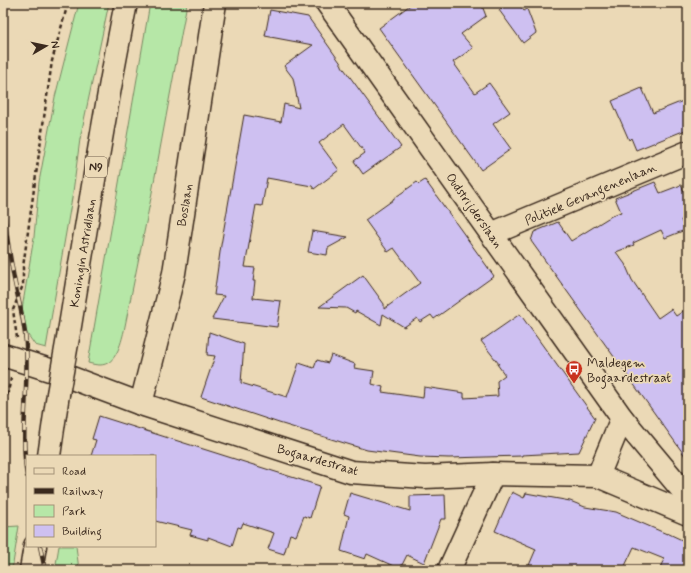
<svg xmlns="http://www.w3.org/2000/svg" width="691" height="573" font-family="Mynerve,sans-serif">
	<rect width="100%" height="100%" fill="#ebd9b6"/>
	<filter id="ink" filterUnits="userSpaceOnUse"><feTurbulence type="fractalNoise" baseFrequency=".025" numOctaves="2"/><feDisplacementMap in="SourceGraphic" scale="8" xChannelSelector="R" yChannelSelector="G"/><feConvolveMatrix kernelMatrix="1 2 1 2 8 2 1 2 1" color-interpolation-filters="sRGB"/></filter>
	<g filter="url(#ink)">
		<g fill="#b6e7a7" stroke="#788862">
			<path d="M 79,3 L 109,3 L 80,139 L 73,192 L 46,348 L 35,345 L 28,335 L 21,319 L 23,303 L 34,237 L 39,182 L 55,97 Z"/>
			<path d="M 150,3 L 187,3 L 151,198 L 124,331 C 121,343 116,365 100,365 C 96,365 92,364 88,363 Z"/>
			<path d="M 19,526 L 12,570 L 3,570 L 3,527 Z"/>
			<path d="M 59,546 L 76,546 L 79,570 L 55,570 Z"/>
		</g>
		<g fill="#cec0f1" stroke="#3b2a1e">
			<path d="M 413,3 L 481,3 L 486,16 L 461,34 L 473,48 L 453,62 L 475,93 L 489,83 L 510,112 L 493,124 L 511,149 L 481,170 L 379,28 Z"/>
			<path d="M 509,3 L 518,3 L 524,11 L 527,9 L 536,33 L 523,43 L 499,10 Z"/>
			<path d="M 270,10 L 308,17 L 342,65 L 342,66 L 401,147 L 363,174 L 354,161 L 365,153 L 344,124 L 319,143 L 339,170 L 314,189 L 312,186 L 267,178 L 262,206 L 256,205 L 245,267 L 255,268 L 253,281 L 255,281 L 253,298 L 281,301 L 277,327 L 212,319 L 224,296 L 214,295 L 221,245 L 244,115 L 281,122 L 284,104 L 299,108 L 293,78 L 284,66 L 313,45 L 265,36 Z"/>
			<path d="M 642,88 L 653,113 L 688,99 L 688,129 L 636,150 L 631,138 L 629,140 L 612,101 Z"/>
			<path d="M 425,180 L 494,276 L 434,319 L 431,315 L 420,322 L 417,318 L 404,327 L 383,314 L 381,325 L 356,311 L 355,313 L 346,308 L 319,307 L 363,275 L 384,304 L 384,309 L 420,283 L 394,248 L 388,252 L 365,220 L 393,200 L 393,199 L 417,182 L 419,184 Z"/>
			<path d="M 655,182 L 660,193 L 681,185 L 688,201 L 688,217 L 681,220 L 685,230 L 665,238 L 661,230 L 633,243 L 634,245 L 616,252 L 625,264 L 632,280 L 658,318 L 671,309 L 676,316 L 688,308 L 688,460 L 531,241 L 534,232 L 558,222 L 571,241 L 613,215 L 621,212 L 615,198 Z"/>
			<path d="M 312,231 L 348,237 L 328,248 L 327,255 L 308,252 Z"/>
			<path d="M 520,314 L 595,418 L 579,452 L 522,455 L 522,456 L 449,458 L 420,457 L 367,450 L 279,423 L 201,397 L 215,356 L 207,355 L 209,332 L 244,344 L 241,383 L 287,397 L 299,363 L 314,368 L 317,360 L 328,363 L 331,355 L 355,364 L 354,368 L 374,371 L 372,384 L 383,387 L 382,392 L 423,398 L 424,387 L 464,393 L 464,398 L 498,396 L 497,381 L 505,375 L 497,364 L 499,364 L 481,341 Z"/>
			<path d="M 99,416 L 320,486 L 310,518 L 304,516 L 296,536 L 290,534 L 284,554 L 268,549 L 274,533 L 243,523 L 241,528 L 238,527 L 232,546 L 208,537 L 208,540 L 190,535 L 192,530 L 155,521 L 155,456 L 91,456 L 96,440 L 92,439 Z"/>
			<path d="M 512,492 L 524,498 L 526,493 L 570,501 L 585,507 L 616,512 L 667,534 L 667,533 L 682,540 L 688,542 L 688,570 L 659,570 L 664,559 L 634,547 L 623,570 L 527,570 L 536,549 L 495,531 Z"/>
			<path d="M 350,493 L 410,511 L 410,496 L 445,495 L 446,519 L 441,519 L 424,563 L 407,555 L 400,569 L 367,554 L 365,559 L 341,551 L 349,516 L 344,514 Z"/>
		</g>
		<g fill="none" stroke-linecap="round" stroke-linejoin="round">
			<g stroke="#3b2a1e" stroke-width="25">
				<g id="street">
					<path d="M 327,3 L 622,418 L 688,497"/>
					<path d="M 491,234 L 688,152"/>
					<path d="M 141,404 L 174,273 L 215,3"/>
					<path d="M 598,476 L 622,418"/>
					<path d="M 449,570 L 493,474 L 598,476 L 688,514"/>
				</g>
			</g>
			<g stroke="#3b2a1e" stroke-width="25">
				<path id="secondary" d="M 3,355 L 53,371 L 141,404 L 351,472 L 425,477 L 493,474"/>
			</g>
			<g stroke="#3b2a1e" stroke-width="25">
				<g id="primary">
					<path d="M 69,332 C 87,222 104,112 126,3"/>
					<path d="M 49,456 L 58,394"/>
					<path d="M 31,570 L 35,546"/>
				</g>
			</g>
			<g stroke="#3b2a1e" stroke-width="2.5" stroke-dasharray="4 3" stroke-linecap="butt">
				<path d="M 17,338 L 13,310 L 23,285 L 23,267 L 52,61 L 68,3"/>
				<path d="M 3,416 L 11,378"/>
			</g>
			<use href="#street" stroke="#ebd9b6" stroke-width="22"/>
			<use href="#secondary" stroke="#ebd9b6" stroke-width="22"/>
			<use href="#primary" stroke="#ebd9b6" stroke-width="22"/>
			<g stroke="#3b2a1e" stroke-width="4.5">
				<g id="rail">
					<path d="M 3,209 C 6,230 9,252 13,273 C 17,297 25,320 26,345 C 29,388 20,432 27,476"/>
					<path d="M 40,546 L 45,570"/>
				</g>
			</g>
			<use href="#rail" stroke="#ebd9b6" stroke-width="3" stroke-dasharray="9" stroke-linecap="butt"/>
			<g stroke="#3b2a1e" stroke-width="25" stroke-linecap="butt">
				<path id="primary-bridge" d="M 58,394 L 69,332"/>
			</g>
			<use href="#primary-bridge" stroke="#ebd9b6" stroke-width="22"/>
		</g>
	</g>
	<defs>
		<g id="bus-pin" transform="scale(0.9)"><path d="M0 17L-7.5 6A9.5 9.5 0 1 1 7.5 6Z" fill="#c8321e" stroke="#ebd9b6"/><path d="M-5-6H5V4H4V6H2V4H-2V6H-4V4H-5ZM-3.5-4V0h7V-4ZM-3.5 1.2v1.5H-2V1.2ZM2 1.2v1.5H3.5V1.2Z" fill="#fff"/></g>
	</defs>
	<g fill-rule="evenodd">
		<use href="#bus-pin" x="574" y="369"/>
	</g>
	<g text-anchor="middle" stroke-width="3.5" stroke-linejoin="round" paint-order="stroke">
		<rect fill="#ebd9b6" stroke="#705e4c" stroke-width="1" x="85" y="157" width="22" height="20" rx="3"/>
		<g font-size="12" font-weight="bold" fill="#3b2a1e">
			<text x="96" y="171">N9</text>
		</g>
		<g font-size="13" fill="#3b2a1e" stroke="#ebd9b6">
			<text transform="translate(590 193) rotate(-23)" y="5">Politiek Gevangenenlaan</text>
			<text transform="translate(184 205) rotate(-81)" y="5">Boslaan</text>
			<text transform="translate(475 210) rotate(55)" y="5">Oudstrijderslaan</text>
			<text transform="translate(82 253) rotate(-81)" y="5">Koningin Astridlaan</text>
			<text transform="translate(318 459) rotate(16)" y="5">Bogaardestraat</text>
		</g>
		<g font-size="13" fill="#3b2a1e" stroke="#ebd9b6" text-anchor="start">
			<text x="587" y="367">Maldegem<tspan x="587" dy="15">Bogaardestraat</tspan></text>
		</g>
	</g>
	<rect width="691" height="573" fill="none" stroke="#ebd9b6" stroke-width="16"/>
	<rect x="8" y="8" width="675" height="557" fill="none" stroke="#3b2a1e" stroke-width="1.5" filter="url(#ink)"/>
	<rect x="26" y="455" width="130" height="92" fill="#ebd9b6" stroke="#a59379"/>
	<rect x="34" y="468" width="20" height="6" fill="#ebd9b6" stroke="#a59379"/>
	<text x="62" y="475" font-size="12" fill="#3b2a1e">Road</text>
	<rect x="34" y="488" width="20" height="6" fill="#3b2a1e" stroke="#a59379"/>
	<text x="62" y="495" font-size="12" fill="#3b2a1e">Railway</text>
	<rect x="34" y="505" width="20" height="12" fill="#b6e7a7" stroke="#a59379"/>
	<text x="62" y="515" font-size="12" fill="#3b2a1e">Park</text>
	<rect x="34" y="525" width="20" height="12" fill="#cec0f1" stroke="#a59379"/>
	<text x="62" y="535" font-size="12" fill="#3b2a1e">Building</text>
	<g transform="translate(46 46) rotate(81)" stroke="#ebd9b6" stroke-width="3" paint-order="stroke">
	<path d="M0-3L7 15L0 10L-7 15Z" fill="#3b2a1e"/>
	<text y="-6" font-size="11" font-weight="bold" text-anchor="middle" fill="#3b2a1e">N</text>
	</g>
</svg>
